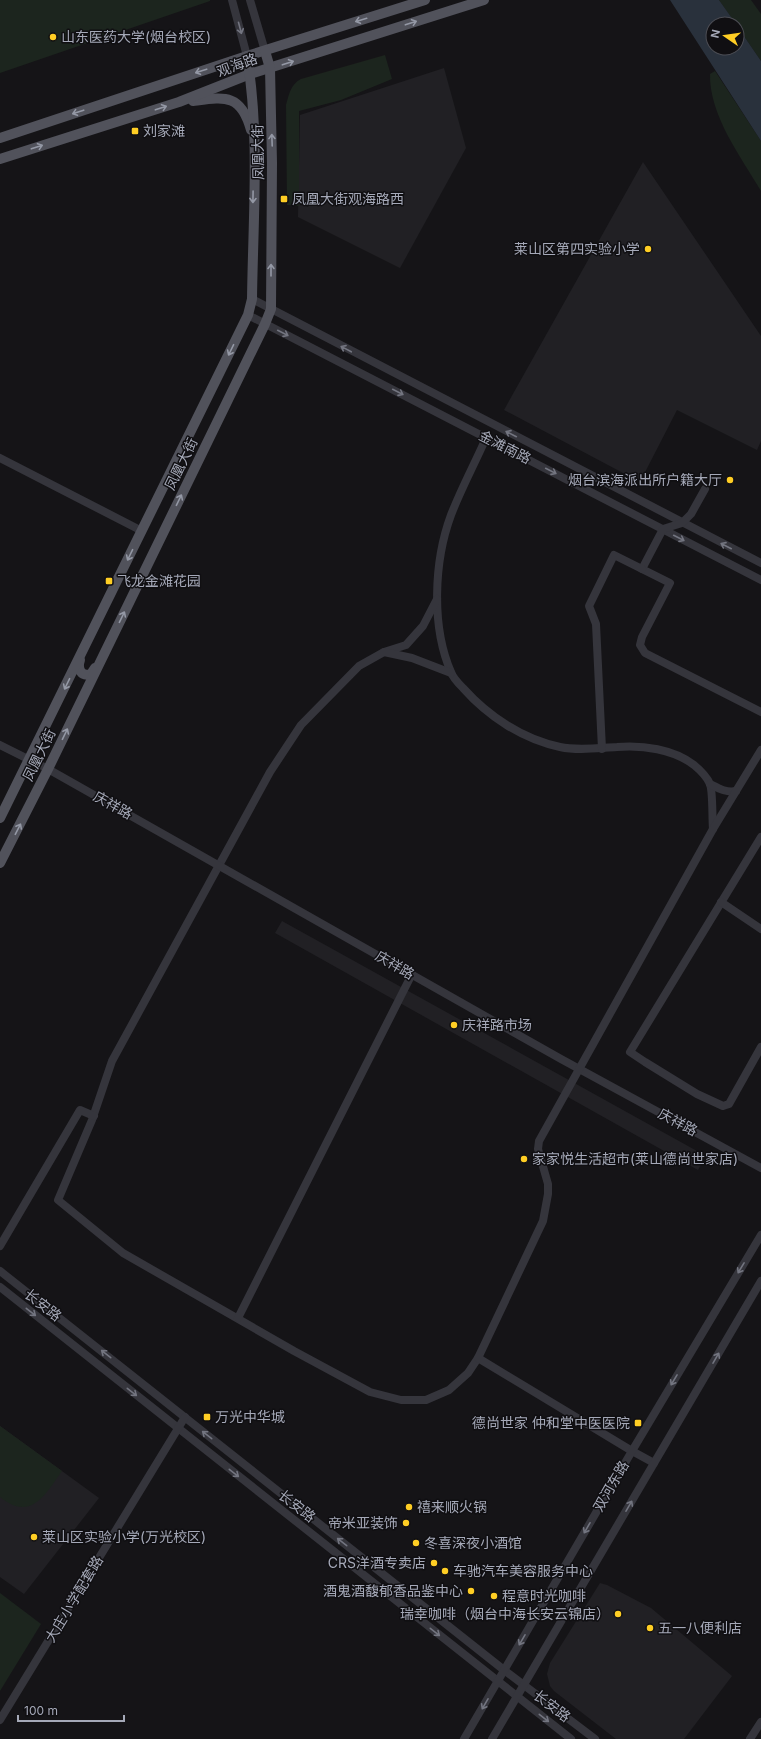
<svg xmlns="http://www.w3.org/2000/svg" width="761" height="1739" font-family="Inter,'Noto Sans SC',sans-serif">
	<rect width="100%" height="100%" fill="#151417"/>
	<g fill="#212024">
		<path d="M 444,68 L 466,148 L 400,268 L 298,217 L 300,115 Z"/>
		<path d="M 643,162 L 761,336 L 761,441 L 757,450 L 677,410 L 640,482 L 504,410 Z"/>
		<path d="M 282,921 L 706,1156 L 698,1170 L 275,933 Z"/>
		<path d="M 0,1426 L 99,1498 L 24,1594 L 0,1577 Z"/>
		<path d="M 600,1583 L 607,1585 L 651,1608 L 732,1676 L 684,1739 L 616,1739 L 554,1691 L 550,1686 L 547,1674 L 550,1663 Z"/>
	</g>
	<g fill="#1c251e">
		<path d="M 0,0 L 210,0 L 210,1 L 0,73 Z"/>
		<path d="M 719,0 L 751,0 L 761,14 L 761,61 Z"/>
		<path d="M 385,55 L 392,79 L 341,100 L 299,111 L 299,206 L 287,205 L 286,105 C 289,94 291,84 301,79 Z"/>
		<path d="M 715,71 L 761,141 L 761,191 C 741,157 709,115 710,74 Z"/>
		<path d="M 0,1426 L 62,1471 C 45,1495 31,1522 0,1497 Z"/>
		<path d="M 0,1593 L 41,1624 L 0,1691 Z"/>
	</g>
	<path fill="#29313c" d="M 670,0 L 719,0 L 736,24 L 713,24 L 713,48 L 737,48 L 737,26 L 761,61 L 761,141 Z"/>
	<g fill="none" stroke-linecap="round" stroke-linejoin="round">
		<g stroke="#35353c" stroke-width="8">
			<path d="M 232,0 L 247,56"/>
			<path d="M 250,0 L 265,51"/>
			<path d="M 252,299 L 761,563"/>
			<path d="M 248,315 L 761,580"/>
			<path d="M 486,438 C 475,463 461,489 451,515 C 434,561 431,626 451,672 C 453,678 459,684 463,688 C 488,716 522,739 560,747 C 578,751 598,748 617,747 C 643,745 673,749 694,765 C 700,770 707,777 710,784 C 713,792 712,818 713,829"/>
			<path d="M 0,458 L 142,531"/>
			<path d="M 705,489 L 691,514 L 682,523 L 663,529 L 642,569 L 670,583 L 642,637 L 640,645 L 645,653 L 761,712"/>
			<path d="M 384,652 L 406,645 L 423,626 L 437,599"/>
			<path d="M 451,673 L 412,658 L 384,652 L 359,666 L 301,725 L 270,772 L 112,1061 L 92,1120 L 58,1200 L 123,1253 L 294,1351 L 370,1392 L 401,1400 L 426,1400 L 449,1390 L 468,1373 L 478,1358"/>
			<path d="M 0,745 L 48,769 L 561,1059 L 761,1168"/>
			<path d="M 602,749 L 596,624 L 589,606 L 614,555 L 642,569"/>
			<path d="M 710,784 C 718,788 726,793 736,791"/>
			<path d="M 761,837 L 630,1052 L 645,1062 L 697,1094 L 723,1106 L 729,1104 L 761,1047"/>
			<path d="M 721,902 L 761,929"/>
			<path d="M 0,1246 L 80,1110 L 94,1116"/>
			<path d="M 0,1271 L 504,1670 L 595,1739"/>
			<path d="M 0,1287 L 571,1739"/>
			<path d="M 238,1318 L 412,974"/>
			<path d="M 654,1463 L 632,1451 L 478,1358 L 543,1221 L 548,1194 L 548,1184 L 538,1149 L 539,1141 L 713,829 L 761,750"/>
			<path d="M 0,1720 L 185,1417"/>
			<path d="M 464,1739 L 632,1451 L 761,1235"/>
			<path d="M 492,1739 L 761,1281"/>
			<path d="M 750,1739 L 761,1722"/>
		</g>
		<g stroke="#51525b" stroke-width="10">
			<path d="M 193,101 C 224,97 241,93 251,130"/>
			<path d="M 0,138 L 247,56 L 425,0"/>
			<path d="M 0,159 L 179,102 L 250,74 L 484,0"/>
			<path d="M 80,660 C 77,669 81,677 91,674 L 95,668"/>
			<path d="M 0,818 L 248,315 L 252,299 C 253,219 260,134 247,56"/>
			<path d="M 0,863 L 48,769 L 265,324 L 271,309 L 272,163 L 270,68 L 265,51"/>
		</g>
	</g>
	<defs><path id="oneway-shaft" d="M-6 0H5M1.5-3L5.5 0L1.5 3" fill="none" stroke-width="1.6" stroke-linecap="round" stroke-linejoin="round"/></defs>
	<g stroke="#9498a5">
		<use href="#oneway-shaft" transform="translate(361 20) rotate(163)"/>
		<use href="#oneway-shaft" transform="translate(411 23) rotate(-18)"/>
		<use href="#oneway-shaft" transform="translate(288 63) rotate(-18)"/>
		<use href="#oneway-shaft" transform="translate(201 71) rotate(162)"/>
		<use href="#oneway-shaft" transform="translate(161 108) rotate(-18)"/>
		<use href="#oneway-shaft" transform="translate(78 112) rotate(162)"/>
		<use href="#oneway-shaft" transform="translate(272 140) rotate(-92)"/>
		<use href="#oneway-shaft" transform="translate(37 147) rotate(-18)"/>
		<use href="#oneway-shaft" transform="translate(253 197) rotate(91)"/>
		<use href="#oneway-shaft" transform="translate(271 270) rotate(-90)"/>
		<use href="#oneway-shaft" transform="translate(231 350) rotate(116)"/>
		<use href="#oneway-shaft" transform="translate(179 500) rotate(-64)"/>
		<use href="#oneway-shaft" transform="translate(130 555) rotate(116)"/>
		<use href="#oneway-shaft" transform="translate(122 617) rotate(-64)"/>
		<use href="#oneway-shaft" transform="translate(67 684) rotate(116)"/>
		<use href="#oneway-shaft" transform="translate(65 734) rotate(-64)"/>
		<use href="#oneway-shaft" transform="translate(18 829) rotate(-63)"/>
	</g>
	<g stroke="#737580">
		<use href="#oneway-shaft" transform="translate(240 28) rotate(75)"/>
		<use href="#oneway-shaft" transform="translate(283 333) rotate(27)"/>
		<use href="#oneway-shaft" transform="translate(346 349) rotate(-152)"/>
		<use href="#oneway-shaft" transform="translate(398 392) rotate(27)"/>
		<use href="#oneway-shaft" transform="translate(511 434) rotate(-153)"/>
		<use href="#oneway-shaft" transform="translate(551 471) rotate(27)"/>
		<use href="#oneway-shaft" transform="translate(679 538) rotate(27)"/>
		<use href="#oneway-shaft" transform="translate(726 546) rotate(-153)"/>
		<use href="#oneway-shaft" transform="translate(741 1268) rotate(121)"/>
		<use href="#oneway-shaft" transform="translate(31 1312) rotate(38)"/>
		<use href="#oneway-shaft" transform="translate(106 1354) rotate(-142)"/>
		<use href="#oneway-shaft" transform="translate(716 1358) rotate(-60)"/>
		<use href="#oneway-shaft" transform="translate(674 1380) rotate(121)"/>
		<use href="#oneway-shaft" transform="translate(132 1392) rotate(38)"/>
		<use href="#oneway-shaft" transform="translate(207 1435) rotate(-142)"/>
		<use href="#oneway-shaft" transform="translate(234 1473) rotate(38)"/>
		<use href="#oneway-shaft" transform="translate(629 1506) rotate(-60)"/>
		<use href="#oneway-shaft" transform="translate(587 1528) rotate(120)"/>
		<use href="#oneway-shaft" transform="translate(342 1542) rotate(-142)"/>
		<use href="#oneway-shaft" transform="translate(435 1632) rotate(38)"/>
		<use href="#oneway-shaft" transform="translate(522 1640) rotate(120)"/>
		<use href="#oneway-shaft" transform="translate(485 1704) rotate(120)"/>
		<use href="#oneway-shaft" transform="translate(544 1718) rotate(38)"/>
	</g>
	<g fill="#ffce24" stroke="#100f12" stroke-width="1.5">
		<circle cx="53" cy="37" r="4"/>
		<rect x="131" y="127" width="8" height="8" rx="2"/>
		<rect x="280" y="195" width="8" height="8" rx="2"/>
		<circle cx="648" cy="249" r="4"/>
		<circle cx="730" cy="480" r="4"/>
		<rect x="105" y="577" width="8" height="8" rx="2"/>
		<circle cx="454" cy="1025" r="4"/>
		<circle cx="524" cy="1159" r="4"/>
		<rect x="203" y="1413" width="8" height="8" rx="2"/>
		<rect x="634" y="1419" width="8" height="8" rx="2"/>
		<circle cx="409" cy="1507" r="4"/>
		<circle cx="406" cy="1523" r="4"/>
		<circle cx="34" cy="1537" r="4"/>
		<circle cx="416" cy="1543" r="4"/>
		<circle cx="434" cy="1563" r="4"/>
		<circle cx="445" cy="1571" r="4"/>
		<circle cx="471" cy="1591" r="4"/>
		<circle cx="494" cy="1596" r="4"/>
		<circle cx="618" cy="1614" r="4"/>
		<circle cx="650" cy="1628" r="4"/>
	</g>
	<g text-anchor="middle" stroke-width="3" stroke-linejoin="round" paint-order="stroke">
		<g font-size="14" fill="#a5a9b8" stroke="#100f12" text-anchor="start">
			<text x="61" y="42">山东医药大学(烟台校区)</text>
			<text x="143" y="136">刘家滩</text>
			<text x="292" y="204">凤凰大街观海路西</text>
			<text x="640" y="254" text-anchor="end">莱山区第四实验小学</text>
			<text x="722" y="485" text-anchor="end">烟台滨海派出所户籍大厅</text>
			<text x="117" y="586">飞龙金滩花园</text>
			<text x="462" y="1030">庆祥路市场</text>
			<text x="532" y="1164">家家悦生活超市(莱山德尚世家店)</text>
			<text x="215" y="1422">万光中华城</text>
			<text x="630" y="1428" text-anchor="end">德尚世家 仲和堂中医医院</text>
			<text x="417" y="1512">禧来顺火锅</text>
			<text x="398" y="1528" text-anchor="end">帝米亚装饰</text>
			<text x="42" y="1542">莱山区实验小学(万光校区)</text>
			<text x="424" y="1548">冬喜深夜小酒馆</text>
			<text x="426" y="1568" text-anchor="end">CRS洋酒专卖店</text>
			<text x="453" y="1576">车驰汽车美容服务中心</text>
			<text x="463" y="1596" text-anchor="end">酒鬼酒馥郁香品鉴中心</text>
			<text x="502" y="1601">程意时光咖啡</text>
			<text x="610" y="1619" text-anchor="end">瑞幸咖啡（烟台中海长安云锦店）</text>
			<text x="658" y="1633">五一八便利店</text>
		</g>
		<g font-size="14" fill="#a5a9b8" stroke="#100f12">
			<text transform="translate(237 65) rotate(-20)" y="5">观海路</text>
			<text transform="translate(258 152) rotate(-91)" y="5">凤凰大街</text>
			<text transform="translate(505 447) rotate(27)" y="5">金滩南路</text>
			<text transform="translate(181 464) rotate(-64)" y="5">凤凰大街</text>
			<text transform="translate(39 755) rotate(-64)" y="5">凤凰大街</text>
			<text transform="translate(113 805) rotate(29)" y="5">庆祥路</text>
			<text transform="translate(395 965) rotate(30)" y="5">庆祥路</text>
			<text transform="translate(678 1122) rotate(28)" y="5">庆祥路</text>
			<text transform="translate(43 1305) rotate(38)" y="5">长安路</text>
			<text transform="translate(611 1486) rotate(-60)" y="5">双河东路</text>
			<text transform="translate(297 1506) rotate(38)" y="5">长安路</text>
			<text transform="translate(74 1599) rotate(-59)" y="5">大庄小学配套路</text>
			<text transform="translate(552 1706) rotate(37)" y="5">长安路</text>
		</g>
	</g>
	<g transform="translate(725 36) rotate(283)"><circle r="19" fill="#100f12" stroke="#4c4d54"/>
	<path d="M0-3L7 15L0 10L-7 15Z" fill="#ffce24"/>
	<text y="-6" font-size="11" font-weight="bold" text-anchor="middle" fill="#a5a9b8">N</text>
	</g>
	<path d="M18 1715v6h106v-6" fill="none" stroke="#a5a9b8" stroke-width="2"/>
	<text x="24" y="1715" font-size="12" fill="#a5a9b8" stroke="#100f12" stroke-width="3" paint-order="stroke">100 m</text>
</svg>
